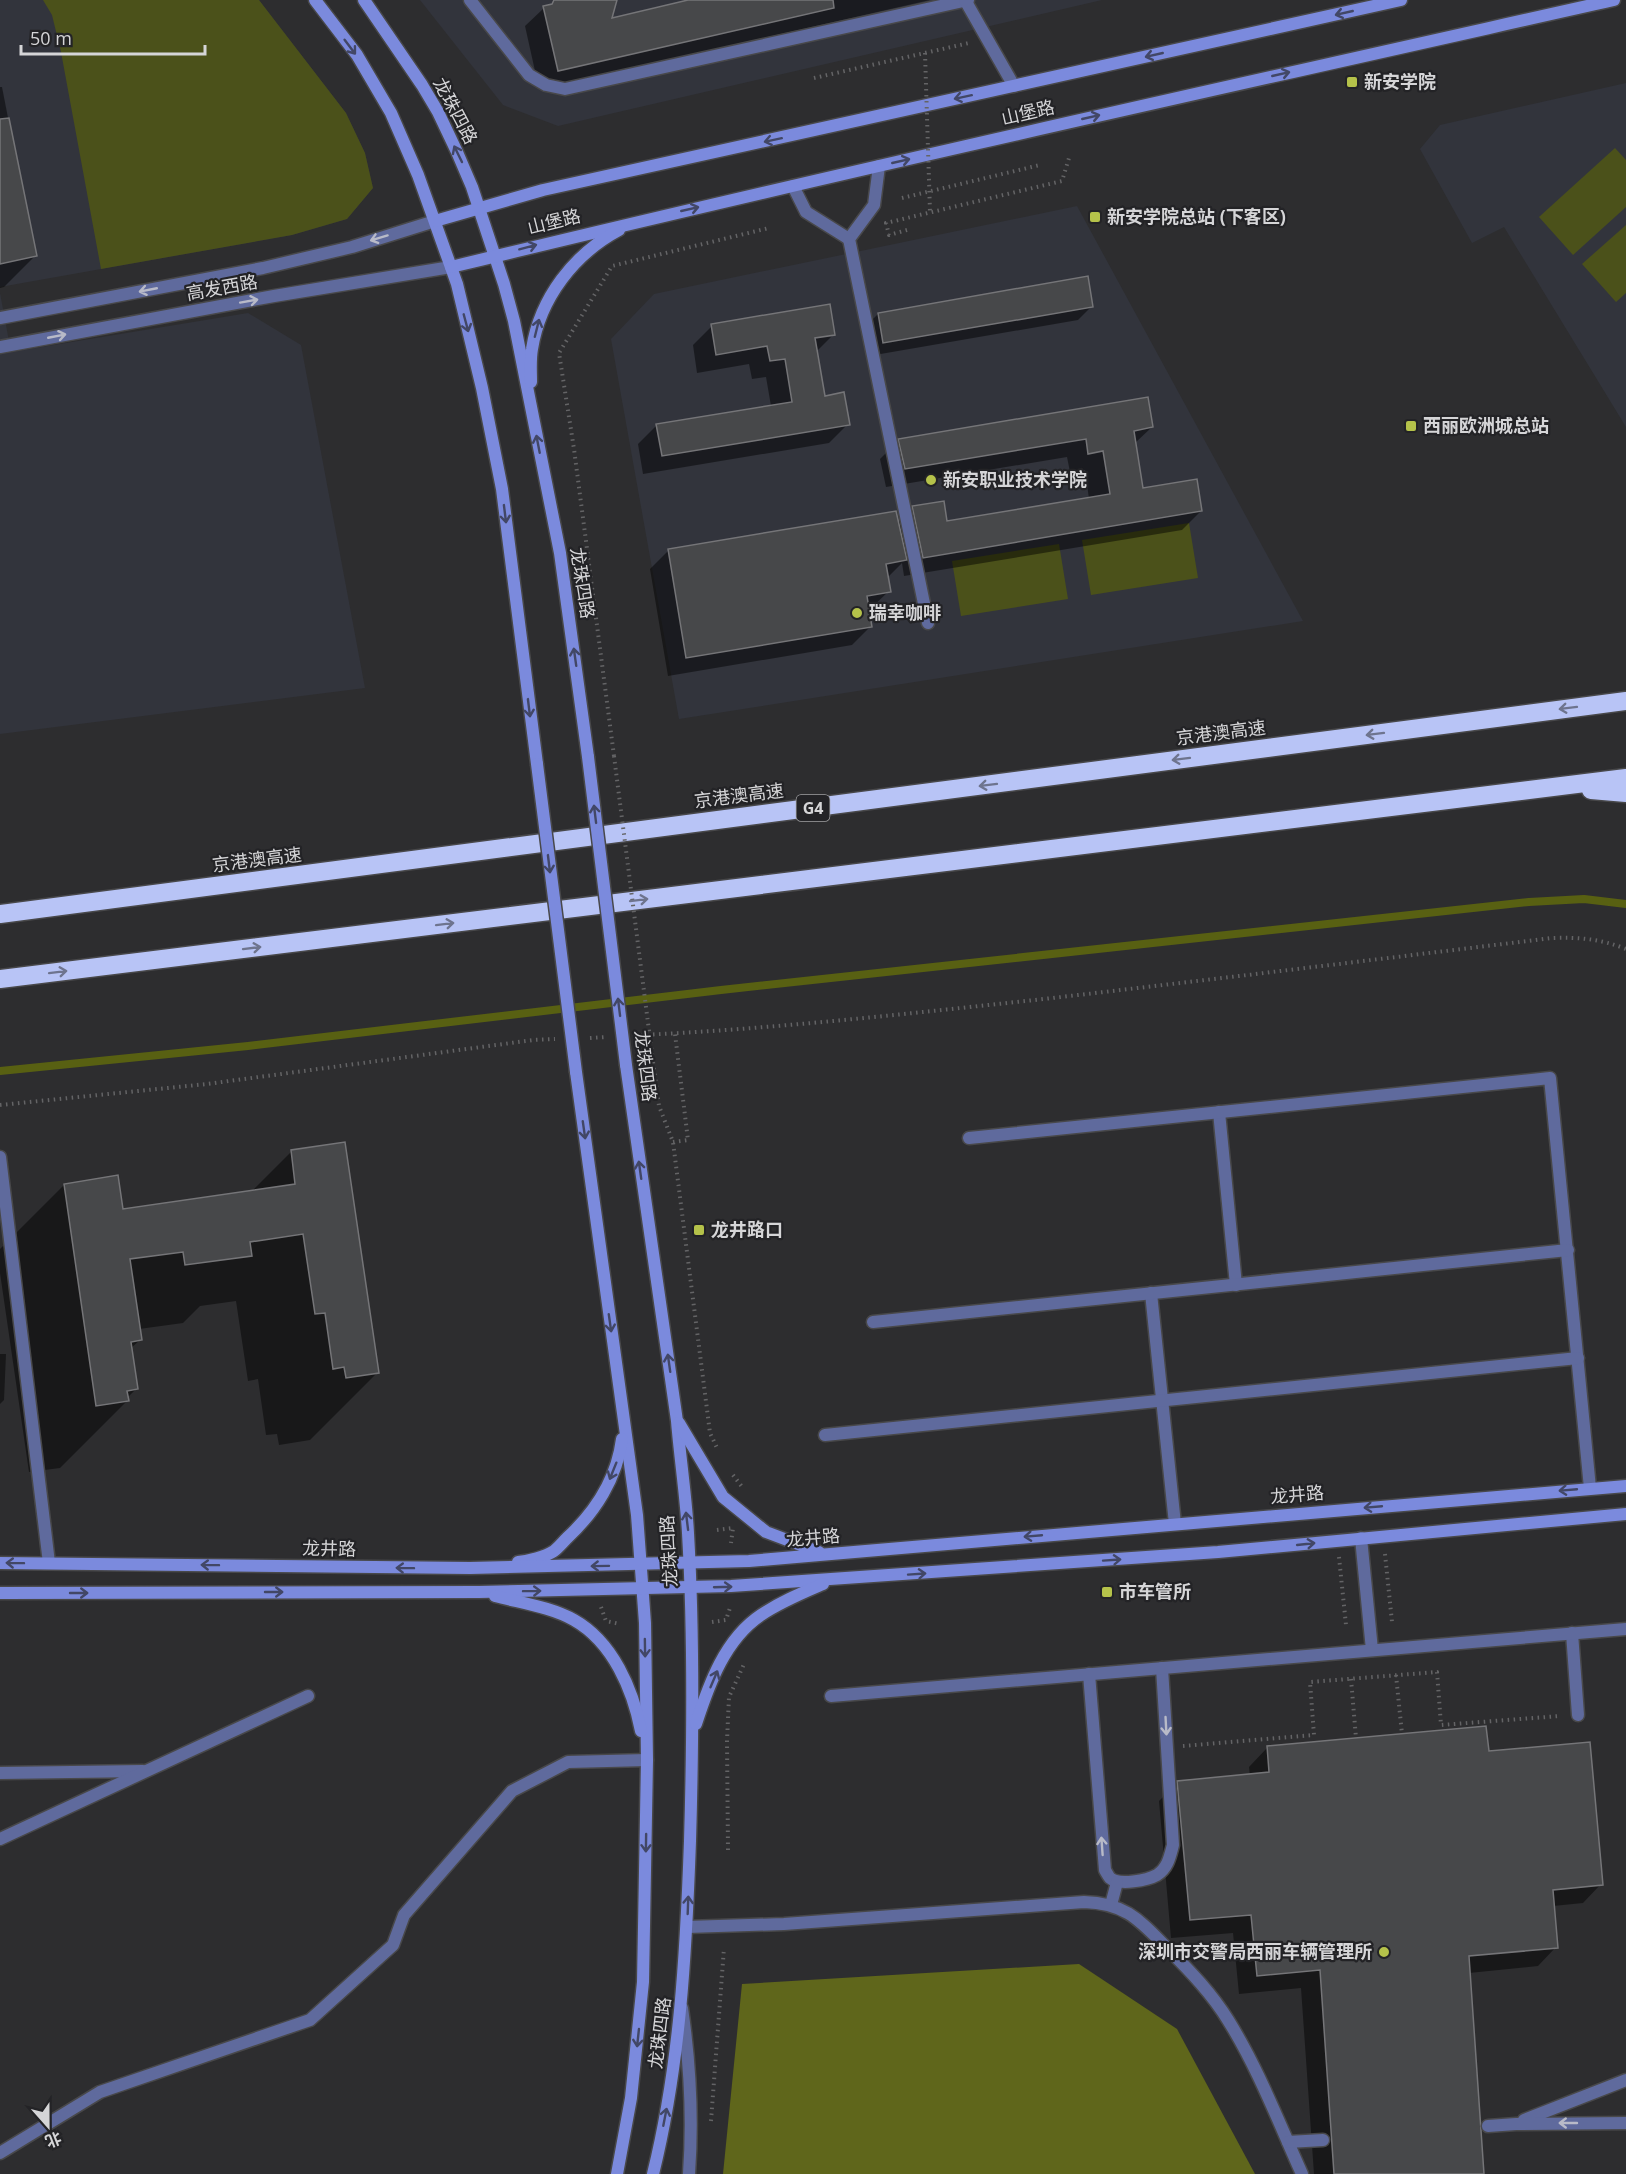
<svg xmlns="http://www.w3.org/2000/svg" width="1626" height="2174" font-family="'Open Sans','Noto Sans SC',sans-serif">
	<rect width="100%" height="100%" fill="#2d2d2f"/>
	<g fill="#32343c">
		<path d="M 0,0 L 259,0 L 346,113 L 365,153 L 373,188 L 347,219 L 292,235 L 0,287 Z"/>
		<path d="M 420,0 L 1102,0 L 558,126 L 503,105 Z"/>
		<path d="M 1626,83 L 1626,427 L 1504,227 L 1472,243 L 1420,149 L 1440,125 Z"/>
		<path d="M 1077,206 L 1303,621 L 679,719 L 611,339 L 654,294 Z"/>
		<path d="M 0,293 L 11,352 L 248,313 L 301,345 L 365,688 L 0,734 Z"/>
	</g>
	<g fill="#4b511a">
		<path d="M 43,0 L 259,0 L 346,113 L 365,153 L 373,188 L 347,219 L 292,235 L 101,269 L 61,52 L 52,15 Z"/>
		<path d="M 1615,148 L 1626,160 L 1626,207 L 1573,255 L 1539,217 Z"/>
		<path d="M 1626,225 L 1626,293 L 1616,302 L 1582,264 Z"/>
		<path d="M 1189,523 L 1198,578 L 1091,595 L 1082,540 Z"/>
		<path d="M 1059,544 L 1068,599 L 961,616 L 952,561 Z"/>
	</g>
	<path fill="#5f661b" d="M 1079,1964 L 1177,2029 L 1255,2174 L 723,2174 L 742,1984 Z"/>
	<g fill="#0007">
		<path d="M 556,0 L 615,0 L 610,20 L 694,0 L 930,0 L 539,89 L 525,26 L 544,8 L 564,3 Z"/>
		<path d="M 0,87 L 2,87 L 35,256 L 4,287 L 0,288 Z"/>
		<path d="M 1092,306 L 1078,320 L 869,356 L 864,328 L 878,314 Z"/>
		<path d="M 712,326 L 833,335 L 816,352 L 823,397 L 848,424 L 829,443 L 643,474 L 638,444 L 657,425 L 771,406 L 766,377 L 752,379 L 749,364 L 697,373 L 693,345 Z"/>
		<path d="M 1152,427 L 1134,444 L 1142,490 L 1201,511 L 1182,530 L 904,576 L 902,563 L 887,578 L 889,591 L 868,611 L 871,626 L 852,645 L 668,676 L 650,569 L 669,550 L 898,523 L 913,508 L 946,522 L 1089,499 L 1085,470 L 1070,472 L 1067,457 L 886,487 L 880,459 L 899,440 Z"/>
		<path d="M 291,1152 L 377,1373 L 310,1440 L 279,1445 L 277,1434 L 266,1435 L 258,1379 L 248,1381 L 236,1301 L 200,1306 L 183,1323 L 139,1329 L 140,1340 L 130,1349 L 136,1389 L 127,1398 L 127,1401 L 60,1468 L 29,1472 L 0,1273 L 0,1249 L 64,1185 L 122,1211 L 251,1192 Z"/>
		<path d="M 0,1354 L 6,1354 L 4,1400 L 0,1404 Z"/>
		<path d="M 1267,1748 L 1487,1753 L 1601,1884 L 1583,1903 L 1553,1906 L 1556,1947 L 1538,1966 L 1469,1973 L 1483,2174 L 1314,2174 L 1301,1988 L 1239,1994 L 1233,1933 L 1171,1938 L 1159,1801 L 1178,1782 L 1250,1776 L 1249,1767 Z"/>
	</g>
	<g fill="none" stroke-linecap="round" stroke-linejoin="round">
		<path stroke="#586012" stroke-width="8" d="M 0,1071 L 248,1046 L 721,990 L 1529,902 L 1584,899 L 1626,904"/>
	</g>
	<g fill="#47484a" stroke="#757578" stroke-width="1.5">
		<path d="M 554,0 L 617,0 L 612,18 L 688,0 L 833,0 L 834,8 L 558,71 L 543,6 L 552,4 Z"/>
		<path d="M 9,118 L 37,256 L 0,264 L 0,119 Z"/>
		<path d="M 1088,276 L 1093,307 L 883,343 L 878,313 Z"/>
		<path d="M 830,304 L 835,335 L 815,338 L 825,396 L 844,392 L 850,425 L 662,456 L 656,424 L 792,402 L 785,359 L 770,361 L 767,346 L 716,355 L 711,324 Z"/>
		<path d="M 1148,397 L 1153,427 L 1134,431 L 1143,488 L 1197,479 L 1202,511 L 923,558 L 912,506 L 944,501 L 947,521 L 1110,494 L 1103,451 L 1088,454 L 1086,439 L 905,469 L 898,439 Z"/>
		<path d="M 896,511 L 907,560 L 886,564 L 891,592 L 867,596 L 872,627 L 686,658 L 668,549 Z"/>
		<path d="M 345,1142 L 379,1373 L 346,1378 L 344,1367 L 333,1369 L 325,1313 L 315,1314 L 303,1234 L 250,1242 L 252,1256 L 185,1265 L 183,1252 L 130,1259 L 142,1340 L 131,1342 L 138,1389 L 127,1391 L 129,1401 L 96,1406 L 64,1184 L 118,1175 L 123,1209 L 295,1184 L 291,1150 Z"/>
		<path d="M 1486,1726 L 1489,1751 L 1590,1742 L 1603,1885 L 1553,1890 L 1558,1948 L 1469,1956 L 1484,2174 L 1334,2174 L 1320,1970 L 1257,1976 L 1251,1915 L 1190,1920 L 1177,1781 L 1269,1772 L 1267,1746 Z"/>
	</g>
	<g fill="none" stroke-linecap="round" stroke-linejoin="round">
		<g stroke="#48484a" stroke-width="15">
			<g id="lane">
				<path d="M 470,0 L 529,75 L 546,85 L 565,89 L 968,0"/>
				<path d="M 965,0 L 1014,86"/>
				<path d="M 879,166 L 874,205 L 849,239 L 928,623"/>
				<path d="M 793,186 L 806,212 L 849,239"/>
				<path d="M 1219,1112 L 1236,1285"/>
				<path d="M 969,1138 L 1550,1078 L 1590,1488"/>
				<path d="M 0,1157 L 49,1563"/>
				<path d="M 1151,1293 L 1175,1524"/>
				<path d="M 873,1322 L 1568,1250"/>
				<path d="M 825,1435 L 1578,1358"/>
				<path d="M 1361,1538 L 1372,1650"/>
				<path d="M 1572,1633 L 1578,1715"/>
				<path d="M 1089,1674 L 1105,1870 C 1105,1870 1109,1877 1110,1878 C 1119,1886 1148,1880 1157,1875 C 1168,1868 1170,1856 1173,1845 L 1162,1668"/>
				<path d="M 831,1696 L 1626,1629"/>
				<path d="M 1111,1905 L 1117,1882"/>
				<path d="M 687,1927 L 784,1924 L 1084,1902 C 1127,1903 1141,1922 1169,1950 C 1191,1972 1212,1994 1228,2020 C 1258,2068 1279,2123 1302,2174"/>
				<path d="M 682,2008 C 690,2063 693,2118 689,2174"/>
				<path d="M 1524,2120 L 1626,2080"/>
				<path d="M 1488,2126 L 1516,2124 L 1626,2123"/>
				<path d="M 1288,2142 L 1323,2140"/>
			</g>
		</g>
		<g stroke="#48484a" stroke-width="15">
			<g id="street">
				<path d="M 0,318 L 263,268 L 352,247 L 435,221"/>
				<path d="M 0,347 L 274,296 L 451,267"/>
				<path d="M 0,1773 L 143,1771"/>
				<path d="M 0,1839 L 308,1696"/>
				<path d="M 0,2153 L 100,2092 L 310,2020 L 393,1945 L 404,1915 L 512,1791 L 568,1762 L 647,1760"/>
			</g>
		</g>
		<g stroke="#48484a" stroke-width="15">
			<g id="secondary">
				<path d="M 315,0 L 357,55 L 391,113 L 418,175 L 457,284 L 482,388 L 502,489 L 537,764"/>
				<path d="M 364,0 L 422,85 L 438,112 L 457,152 L 472,187 L 504,284 L 514,321 L 560,553 L 588,757"/>
				<path d="M 435,221 L 543,190 L 1401,0"/>
				<path d="M 451,267 C 838,173 1226,87 1614,0"/>
				<path d="M 531,382 C 531,371 530,360 532,349 C 540,298 574,254 619,230"/>
				<path d="M 626,1065 L 677,1421 C 680,1458 686,1496 688,1533 C 694,1636 693,1739 690,1841 C 686,1954 680,2065 653,2174"/>
				<path d="M 576,1072 L 637,1515 L 645,1623 L 647,1760 L 643,1982 L 631,2098 L 617,2174"/>
				<path d="M 679,1423 L 723,1497 L 766,1532 L 819,1552"/>
				<path d="M 518,1562 C 529,1561 545,1557 554,1551 C 558,1548 563,1542 567,1538 C 595,1512 617,1478 622,1439"/>
				<path d="M 0,1563 L 470,1568 L 749,1561 L 1626,1486"/>
				<path d="M 0,1593 L 479,1592 L 731,1586 L 1218,1552 L 1626,1514"/>
				<path d="M 495,1596 C 521,1603 551,1607 574,1620 C 613,1642 633,1690 641,1731"/>
				<path d="M 696,1724 C 709,1684 725,1639 761,1615 C 780,1602 802,1593 823,1584"/>
			</g>
		</g>
		<g stroke="#48484a" stroke-width="21">
			<g id="highway">
				<path d="M 1591,790 L 1626,793"/>
				<path d="M 0,914 L 1626,701"/>
				<path d="M 0,979 L 1626,778"/>
			</g>
		</g>
		<g stroke="#646466" stroke-width="4" stroke-dasharray="1.5 4.5" stroke-linecap="butt">
			<path d="M 814,78 L 969,43"/>
			<path d="M 902,198 L 1040,165"/>
			<path d="M 907,230 L 889,235 L 886,223 L 1062,181 L 1069,158"/>
			<path d="M 614,756 L 574,449 L 559,353 L 612,266 L 769,228"/>
			<path d="M 641,1035 C 773,1029 904,1014 1035,1000 C 1208,980 1380,959 1552,938 C 1579,937 1601,939 1626,949"/>
			<path d="M 590,1038 L 606,1037"/>
			<path d="M 653,1062 L 659,1106 L 673,1142 L 710,1433 L 717,1448"/>
			<path d="M 0,1105 L 207,1084 L 533,1040 L 555,1039"/>
			<path d="M 673,1142 L 688,1140 L 675,1034"/>
			<path d="M 733,1475 L 743,1488"/>
			<path d="M 717,1530 L 733,1528 L 731,1543"/>
			<path d="M 1385,1554 L 1392,1622"/>
			<path d="M 1339,1557 L 1346,1625"/>
			<path d="M 601,1607 L 606,1621 L 620,1624"/>
			<path d="M 712,1622 L 726,1620 L 731,1605"/>
			<path d="M 1396,1675 L 1402,1734"/>
			<path d="M 1351,1679 L 1356,1738"/>
			<path d="M 1183,1746 L 1314,1735 L 1310,1682 L 1437,1672 L 1441,1725 L 1560,1716"/>
			<path d="M 728,1850 L 727,1741 L 729,1697 L 745,1662"/>
			<path d="M 711,2121 L 724,1948"/>
		</g>
		<use href="#lane" stroke="#5f6a9d" stroke-width="12"/>
		<use href="#street" stroke="#5f6a9d" stroke-width="12"/>
		<use href="#secondary" stroke="#7b8add" stroke-width="12"/>
		<use href="#highway" stroke="#b8c4f6" stroke-width="18"/>
		<g stroke="#48484a" stroke-width="15" stroke-linecap="butt">
			<g id="secondary-bridge">
				<path d="M 588,757 L 626,1065"/>
				<path d="M 537,764 L 576,1072"/>
			</g>
		</g>
		<g stroke="#646466" stroke-width="4" stroke-dasharray="1.5 4.5" stroke-linecap="butt">
			<path d="M 925,53 L 930,212"/>
			<path d="M 614,756 L 653,1062"/>
		</g>
		<use href="#secondary-bridge" stroke="#7b8add" stroke-width="12"/>
	</g>
	<defs><path id="oneway-shaft" d="M-6 0H5M1.5-3L5.5 0L1.5 3" fill="none" stroke-width="1.6" stroke-linecap="round" stroke-linejoin="round" transform="scale(1.5)"/></defs>
	<g stroke="#424766">
		<use href="#oneway-shaft" transform="translate(1344 13) rotate(167)"/>
		<use href="#oneway-shaft" transform="translate(350 47) rotate(53)"/>
		<use href="#oneway-shaft" transform="translate(1154 55) rotate(167)"/>
		<use href="#oneway-shaft" transform="translate(1281 74) rotate(-13)"/>
		<use href="#oneway-shaft" transform="translate(963 97) rotate(168)"/>
		<use href="#oneway-shaft" transform="translate(1091 117) rotate(-13)"/>
		<use href="#oneway-shaft" transform="translate(773 140) rotate(168)"/>
		<use href="#oneway-shaft" transform="translate(458 154) rotate(-116)"/>
		<use href="#oneway-shaft" transform="translate(901 161) rotate(-13)"/>
		<use href="#oneway-shaft" transform="translate(690 209) rotate(-13)"/>
		<use href="#oneway-shaft" transform="translate(528 247) rotate(-15)"/>
		<use href="#oneway-shaft" transform="translate(466 323) rotate(75)"/>
		<use href="#oneway-shaft" transform="translate(537 328) rotate(-76)"/>
		<use href="#oneway-shaft" transform="translate(538 444) rotate(-101)"/>
		<use href="#oneway-shaft" transform="translate(505 514) rotate(83)"/>
		<use href="#oneway-shaft" transform="translate(575 657) rotate(-98)"/>
		<use href="#oneway-shaft" transform="translate(529 708) rotate(83)"/>
		<use href="#oneway-shaft" transform="translate(595 814) rotate(-97)"/>
		<use href="#oneway-shaft" transform="translate(549 864) rotate(83)"/>
		<use href="#oneway-shaft" transform="translate(619 1007) rotate(-97)"/>
		<use href="#oneway-shaft" transform="translate(584 1130) rotate(82)"/>
		<use href="#oneway-shaft" transform="translate(640 1170) rotate(-98)"/>
		<use href="#oneway-shaft" transform="translate(610 1323) rotate(82)"/>
		<use href="#oneway-shaft" transform="translate(669 1363) rotate(-98)"/>
		<use href="#oneway-shaft" transform="translate(613 1471) rotate(112)"/>
		<use href="#oneway-shaft" transform="translate(1568 1490) rotate(175)"/>
		<use href="#oneway-shaft" transform="translate(1373 1507) rotate(175)"/>
		<use href="#oneway-shaft" transform="translate(687 1521) rotate(-97)"/>
		<use href="#oneway-shaft" transform="translate(1033 1536) rotate(175)"/>
		<use href="#oneway-shaft" transform="translate(1306 1544) rotate(-6)"/>
		<use href="#oneway-shaft" transform="translate(1112 1560) rotate(-4)"/>
		<use href="#oneway-shaft" transform="translate(15 1563) rotate(-179)"/>
		<use href="#oneway-shaft" transform="translate(210 1565) rotate(-179)"/>
		<use href="#oneway-shaft" transform="translate(600 1566) rotate(179)"/>
		<use href="#oneway-shaft" transform="translate(405 1568) rotate(-179)"/>
		<use href="#oneway-shaft" transform="translate(917 1574) rotate(-4)"/>
		<use href="#oneway-shaft" transform="translate(723 1587) rotate(-2)"/>
		<use href="#oneway-shaft" transform="translate(532 1591) rotate(-1)"/>
		<use href="#oneway-shaft" transform="translate(274 1592)"/>
		<use href="#oneway-shaft" transform="translate(79 1593)"/>
		<use href="#oneway-shaft" transform="translate(645 1648) rotate(89)"/>
		<use href="#oneway-shaft" transform="translate(714 1679) rotate(-67)"/>
		<use href="#oneway-shaft" transform="translate(646 1843) rotate(91)"/>
		<use href="#oneway-shaft" transform="translate(688 1905) rotate(-88)"/>
		<use href="#oneway-shaft" transform="translate(638 2038) rotate(96)"/>
		<use href="#oneway-shaft" transform="translate(665 2117) rotate(-79)"/>
	</g>
	<g stroke="#b8bac8">
		<use href="#oneway-shaft" transform="translate(379 238) rotate(163)"/>
		<use href="#oneway-shaft" transform="translate(148 290) rotate(169)"/>
		<use href="#oneway-shaft" transform="translate(249 301) rotate(-10)"/>
		<use href="#oneway-shaft" transform="translate(57 336) rotate(-11)"/>
		<use href="#oneway-shaft" transform="translate(1166 1726) rotate(87)"/>
		<use href="#oneway-shaft" transform="translate(1102 1846) rotate(-94)"/>
		<use href="#oneway-shaft" transform="translate(1568 2123) rotate(180)"/>
	</g>
	<g stroke="#6e748e">
		<use href="#oneway-shaft" transform="translate(1568 708) rotate(173)"/>
		<use href="#oneway-shaft" transform="translate(1375 734) rotate(173)"/>
		<use href="#oneway-shaft" transform="translate(1181 759) rotate(173)"/>
		<use href="#oneway-shaft" transform="translate(988 785) rotate(173)"/>
		<use href="#oneway-shaft" transform="translate(639 900) rotate(-7)"/>
		<use href="#oneway-shaft" transform="translate(445 924) rotate(-7)"/>
		<use href="#oneway-shaft" transform="translate(252 948) rotate(-7)"/>
		<use href="#oneway-shaft" transform="translate(58 972) rotate(-7)"/>
	</g>
	<g fill="#b5c24a" stroke="#232326" stroke-width="2">
		<rect x="1346" y="76" width="12" height="12" rx="3"/>
		<rect x="1089" y="211" width="12" height="12" rx="3"/>
		<rect x="1405" y="420" width="12" height="12" rx="3"/>
		<circle cx="931" cy="480" r="6"/>
		<circle cx="857" cy="613" r="6"/>
		<rect x="693" y="1224" width="12" height="12" rx="3"/>
		<rect x="1101" y="1586" width="12" height="12" rx="3"/>
		<circle cx="1384" cy="1952" r="6"/>
	</g>
	<g text-anchor="middle" stroke-width="4.5" stroke-linejoin="round" paint-order="stroke">
		<rect fill="#232326" stroke="#a0a0a2" stroke-width="1.5" x="796.5" y="795" width="33" height="26" rx="4.5"/>
		<g font-size="16" font-weight="bold" fill="#d5d5d7">
			<text x="813" y="814">G4</text>
		</g>
		<g font-size="18" font-weight="bold" fill="#d5d5d7" stroke="#232326" text-anchor="start">
			<text x="1364" y="88">新安学院</text>
			<text x="1107" y="223">新安学院总站 (下客区)</text>
			<text x="1423" y="432">西丽欧洲城总站</text>
			<text x="943" y="486">新安职业技术学院</text>
			<text x="869" y="619">瑞幸咖啡</text>
			<text x="711" y="1236">龙井路口</text>
			<text x="1119" y="1598">市车管所</text>
			<text x="1372" y="1958" text-anchor="end">深圳市交警局西丽车辆管理所</text>
		</g>
		<g font-size="18" fill="#d5d5d7" stroke="#232326">
			<text transform="translate(455 111) rotate(62)" y="6">龙珠四路</text>
			<text transform="translate(1028 113) rotate(-13)" y="6">山堡路</text>
			<text transform="translate(554 222) rotate(-14)" y="6">山堡路</text>
			<text transform="translate(222 288) rotate(-10)" y="6">高发西路</text>
			<text transform="translate(582 583) rotate(81)" y="6">龙珠四路</text>
			<text transform="translate(1221 733) rotate(-7)" y="6">京港澳高速</text>
			<text transform="translate(739 796) rotate(-7)" y="6">京港澳高速</text>
			<text transform="translate(257 860) rotate(-7)" y="6">京港澳高速</text>
			<text transform="translate(645 1066) rotate(83)" y="6">龙珠四路</text>
			<text transform="translate(1297 1495) rotate(-5)" y="6">龙井路</text>
			<text transform="translate(813 1538) rotate(-5)" y="6">龙井路</text>
			<text transform="translate(329 1549) rotate(1)" y="6">龙井路</text>
			<text transform="translate(669 1551) rotate(-93)" y="6">龙珠四路</text>
			<text transform="translate(660 2033) rotate(-83)" y="6">龙珠四路</text>
		</g>
	</g>
	<g transform="translate(48 2126) rotate(159)" stroke="#232326" stroke-width="4.5" paint-order="stroke">
	<path d="M0-4.5L10 22L0 15L-10 22Z" fill="#d5d5d7"/>
	<text y="-9" font-size="16" font-weight="bold" text-anchor="middle" fill="#d5d5d7">北</text>
	</g>
	<path d="M21 45v9h184v-9" fill="none" stroke="#d5d5d7" stroke-width="3"/>
	<text x="30" y="45" font-size="18" fill="#d5d5d7" stroke="#232326" stroke-width="4.5" paint-order="stroke">50 m</text>
</svg>
